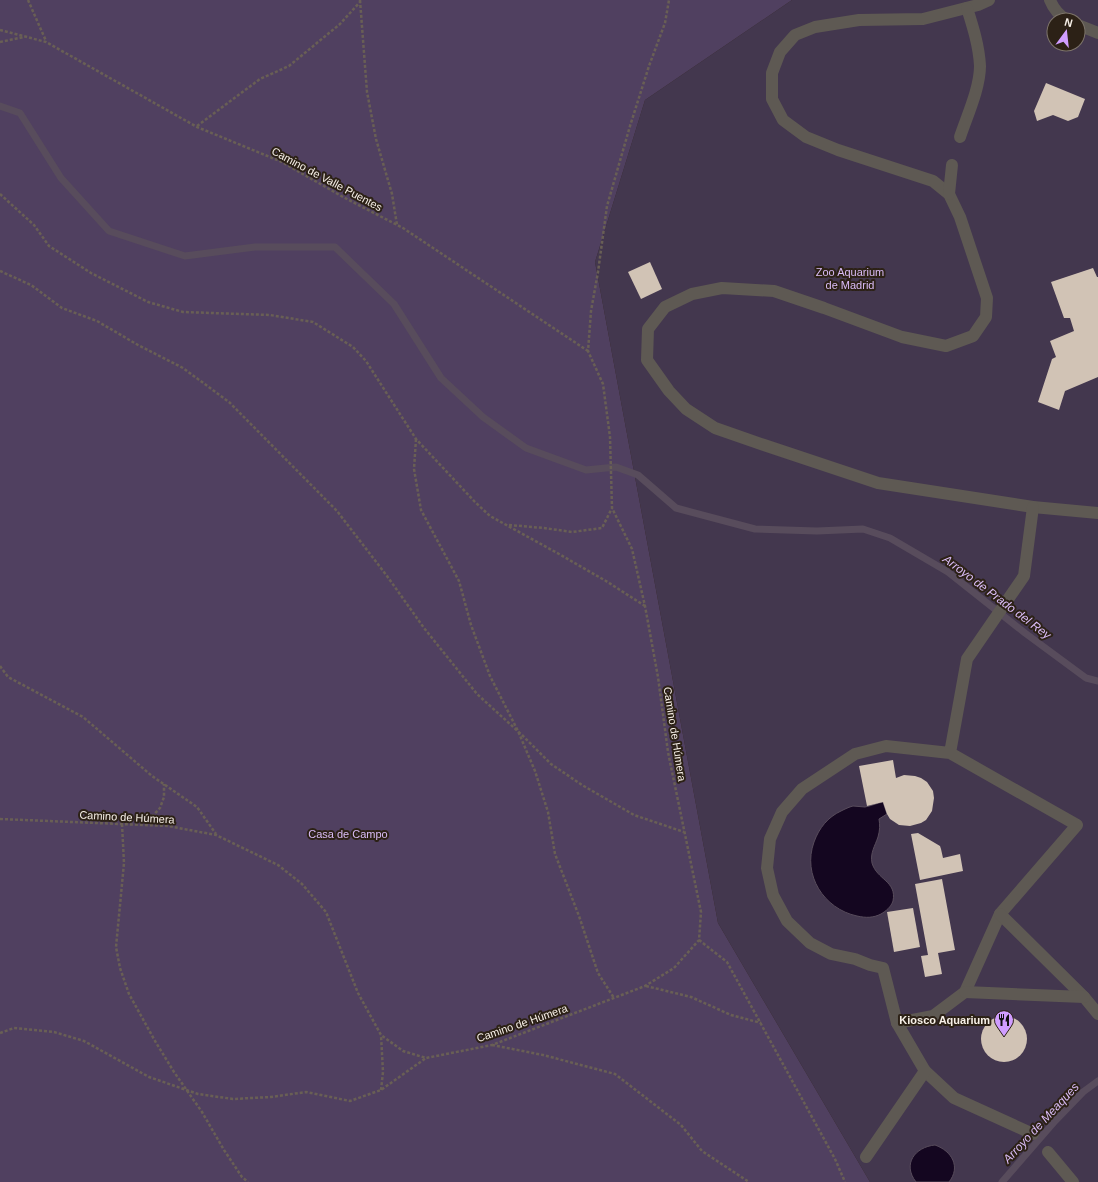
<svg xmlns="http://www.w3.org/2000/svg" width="1098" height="1182" font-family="Arial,sans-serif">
	<rect width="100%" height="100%" fill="#2c2116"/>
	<path fill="#43374e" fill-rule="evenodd" d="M 792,0 L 1098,0 L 1098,1182 L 870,1182 L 718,923 L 595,262 L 645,100 ZM 1054,20 L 1078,20 L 1078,44 L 1054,44 Z"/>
	<path fill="#504060" d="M 0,0 L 792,0 L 645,100 L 595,262 L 718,923 L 870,1182 L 0,1182 Z"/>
	<g fill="#140620" stroke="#584c5c">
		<path d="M 883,802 L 887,814 L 879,819 C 880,825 880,830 878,837 C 875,846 870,853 872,863 C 877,880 897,881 893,901 C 891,907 886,911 881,914 C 873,918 866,918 857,916 C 824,909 802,875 814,842 C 819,828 828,817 841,811 C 845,809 849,807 853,806 C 857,806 861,807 865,807 C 871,806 877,803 883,802 Z"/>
		<path d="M 935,1145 C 952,1151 961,1167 949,1182 L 916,1182 C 902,1164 915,1147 935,1145 Z"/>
	</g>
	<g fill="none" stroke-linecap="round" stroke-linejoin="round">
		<g stroke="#584c5c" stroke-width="7">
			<path d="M 0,106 L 20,113 L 61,178 L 109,231 L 185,256 L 255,247 L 335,247 L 394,304 L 441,378 L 483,417 L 526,448 L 586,470 L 616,467 L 638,475 L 676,508 L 755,529 L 817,531 L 863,529 L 890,538 L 948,572 L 1025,633 L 1086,678 L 1098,681"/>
			<path d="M 1002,1182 L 1055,1121 L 1083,1092 L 1098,1081"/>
		</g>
	</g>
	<g fill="#d1c3b5">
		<path d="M 1046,83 L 1085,99 L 1078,117 L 1068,121 L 1053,115 L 1037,121 L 1034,111 Z"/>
		<path d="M 650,262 L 662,289 L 641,299 L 628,272 Z"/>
		<path d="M 1093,268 L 1097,277 L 1098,277 L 1098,377 L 1065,391 L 1059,410 L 1038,402 L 1052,359 L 1056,357 L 1050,341 L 1074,331 L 1070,318 L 1064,318 L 1051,282 Z"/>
		<path d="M 893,760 L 896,778 L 904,775 L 915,776 L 921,778 L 927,782 L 933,791 L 934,798 L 932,811 L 926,820 L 921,823 L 910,826 L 899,825 L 890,819 L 887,814 L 883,802 L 867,806 L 859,766 Z"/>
		<path d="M 918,833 L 940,846 L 941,849 L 943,858 L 960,854 L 963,871 L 920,880 L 911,834 Z"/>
		<path d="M 942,879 L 955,950 L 938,953 L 942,974 L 925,977 L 921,956 L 928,955 L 915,884 Z"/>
		<path d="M 913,908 L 920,947 L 894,952 L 887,912 Z"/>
		<circle cx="1004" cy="1039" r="23"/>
	</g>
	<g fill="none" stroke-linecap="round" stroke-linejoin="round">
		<g stroke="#695f55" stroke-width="2.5" stroke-dasharray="3 2" stroke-linecap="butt">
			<path d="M 28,0 L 46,41"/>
			<path d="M 360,0 L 367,92 L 376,139 L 392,194 L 397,225"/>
			<path d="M 0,30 L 46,42 L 197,127 L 282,162 L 343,197 L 403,228 L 588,351"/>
			<path d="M 0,42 L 24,37"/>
			<path d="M 197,126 L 260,79 L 289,66 L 340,24 L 360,2"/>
			<path d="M 0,194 L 34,225 L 49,246 L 91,273 L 148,302 L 183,312 L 270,315 L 313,322 L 353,347 L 366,361 L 416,439 L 475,502 L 490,516 L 559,554 L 606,581 L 645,606"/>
			<path d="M 0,271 L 31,285 L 62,308 L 97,321 L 138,345 L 183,368 L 229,402 L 337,511 L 387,576 L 424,628 L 477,694 L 522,735 L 551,764 L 582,785 L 634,815 L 684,832"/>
			<path d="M 416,439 L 414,469 L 421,510 L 459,581 L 471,625 L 490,676 L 518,731 L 535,771 L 548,812 L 555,854 L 579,916 L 598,973 L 614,998"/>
			<path d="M 509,525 L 544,528 L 572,532 L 602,528 L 612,508 L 610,437 L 603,384 L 588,351 L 591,311 L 598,272 L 607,206 L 630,126 L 649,66 L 665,23 L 669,0"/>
			<path d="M 0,666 L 8,677 L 83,717 L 152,776 L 197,807 L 216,834"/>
			<path d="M 0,819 L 168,826 L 216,835 L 278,865 L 302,884 L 326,912 L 358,993 L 381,1035 L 403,1051 L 426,1058 L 492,1045 L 645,986 L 674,968 L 699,940 L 701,912 L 668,752 L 658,677 L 645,606 L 632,549 L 612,508"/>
			<path d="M 122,824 L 124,863 L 116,947 L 120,968 L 129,994 L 155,1041 L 174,1072 L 202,1112 L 224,1150 L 242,1177 L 248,1182"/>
			<path d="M 145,824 L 160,808 L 164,797 L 164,784"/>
			<path d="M 699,940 L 727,962 L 835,1159 L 845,1182"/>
			<path d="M 646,986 L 691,997 L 731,1015 L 761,1023"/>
			<path d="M 0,1033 L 14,1028 L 54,1032 L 84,1041 L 149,1077 L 198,1094 L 233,1099 L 271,1097 L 306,1092 L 350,1101 L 381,1090 L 426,1058"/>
			<path d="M 492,1045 L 543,1055 L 615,1074 L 681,1125 L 702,1151 L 749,1182"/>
			<path d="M 381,1090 L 383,1072 L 381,1035"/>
		</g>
		<g stroke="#5e5953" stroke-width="12">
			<path d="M 989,0 L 978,5 L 923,19 L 859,20 L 815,27 L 795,35 L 780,52 L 772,73 L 772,99 L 783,120 L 806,137 L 838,150 L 933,181 L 949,194 L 960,217 L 987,298 L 986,317 L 973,336 L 946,346 L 902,337 L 824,308 L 774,291 L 722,288 L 692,294 L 665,307 L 648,329 L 647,360 L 669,391 L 686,409 L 715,428 L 764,445 L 878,483 L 1033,507 L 1098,513"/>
			<path d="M 1050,0 C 1053,8 1060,16 1067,20"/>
			<path d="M 1078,25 L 1098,33"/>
			<path d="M 960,137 C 967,116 980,88 980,66 C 979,46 973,27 967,8"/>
			<path d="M 949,194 L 952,165"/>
			<path d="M 950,753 L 1077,825 L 1000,914 L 965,992 L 933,1016 L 897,1023 L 883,968 L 870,965 L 855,959 L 831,954 L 810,943 L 787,921 L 773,895 L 767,868 L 770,839 L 782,812 L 802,789 L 855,754 L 886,746 L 950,753 L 967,659 L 1024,576 L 1033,507"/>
			<path d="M 1000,914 L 1084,997 L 1098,1014"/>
			<path d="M 965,992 L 1084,997"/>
			<path d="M 925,1071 L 954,1098 L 1033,1134"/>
			<path d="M 1048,1152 L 1073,1182"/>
			<path d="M 866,1157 L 925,1071 L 897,1023"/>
		</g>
	</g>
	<defs>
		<g id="restaurant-pin" transform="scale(1)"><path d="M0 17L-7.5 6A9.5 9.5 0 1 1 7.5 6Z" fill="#d09dff" stroke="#2c2116"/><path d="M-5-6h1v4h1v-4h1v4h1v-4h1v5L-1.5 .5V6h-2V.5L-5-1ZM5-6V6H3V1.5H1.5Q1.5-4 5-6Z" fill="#111"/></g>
	</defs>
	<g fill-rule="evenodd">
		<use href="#restaurant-pin" x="1004" y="1020"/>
	</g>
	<g text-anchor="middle" stroke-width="4" stroke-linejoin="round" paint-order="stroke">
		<g font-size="11" fill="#f7f0e8" stroke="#2c2116">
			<text transform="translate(327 179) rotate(28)" y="4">Camino de Valle Puentes</text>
			<text transform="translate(675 734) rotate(81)" y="4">Camino de Húmera</text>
			<text transform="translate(127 817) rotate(3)" y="4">Camino de Húmera</text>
			<text transform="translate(522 1023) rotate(-19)" y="4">Camino de Húmera</text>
		</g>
		<g font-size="11" fill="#d9bbf6" stroke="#2c2116">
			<text x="850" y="276">Zoo Aquarium<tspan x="850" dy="13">de Madrid</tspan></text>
			<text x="348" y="838">Casa de Campo</text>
		</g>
		<g font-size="11" font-weight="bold" fill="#f7f0e8" stroke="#2c2116" text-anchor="end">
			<text x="990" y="1024">Kiosco Aquarium</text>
		</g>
		<g font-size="12" font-style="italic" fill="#dabcf7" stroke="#2c2116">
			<text transform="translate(997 597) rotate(37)" y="4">Arroyo de Prado del Rey</text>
			<text transform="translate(1041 1123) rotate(-47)" y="4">Arroyo de Meaques</text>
		</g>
	</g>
	<g transform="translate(1066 32) rotate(15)"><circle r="19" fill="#2c2116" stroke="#7d746a"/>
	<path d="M0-3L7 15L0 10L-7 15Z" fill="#d09dff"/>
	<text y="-6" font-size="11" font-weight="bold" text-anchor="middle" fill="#f7f0e8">N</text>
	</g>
</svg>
